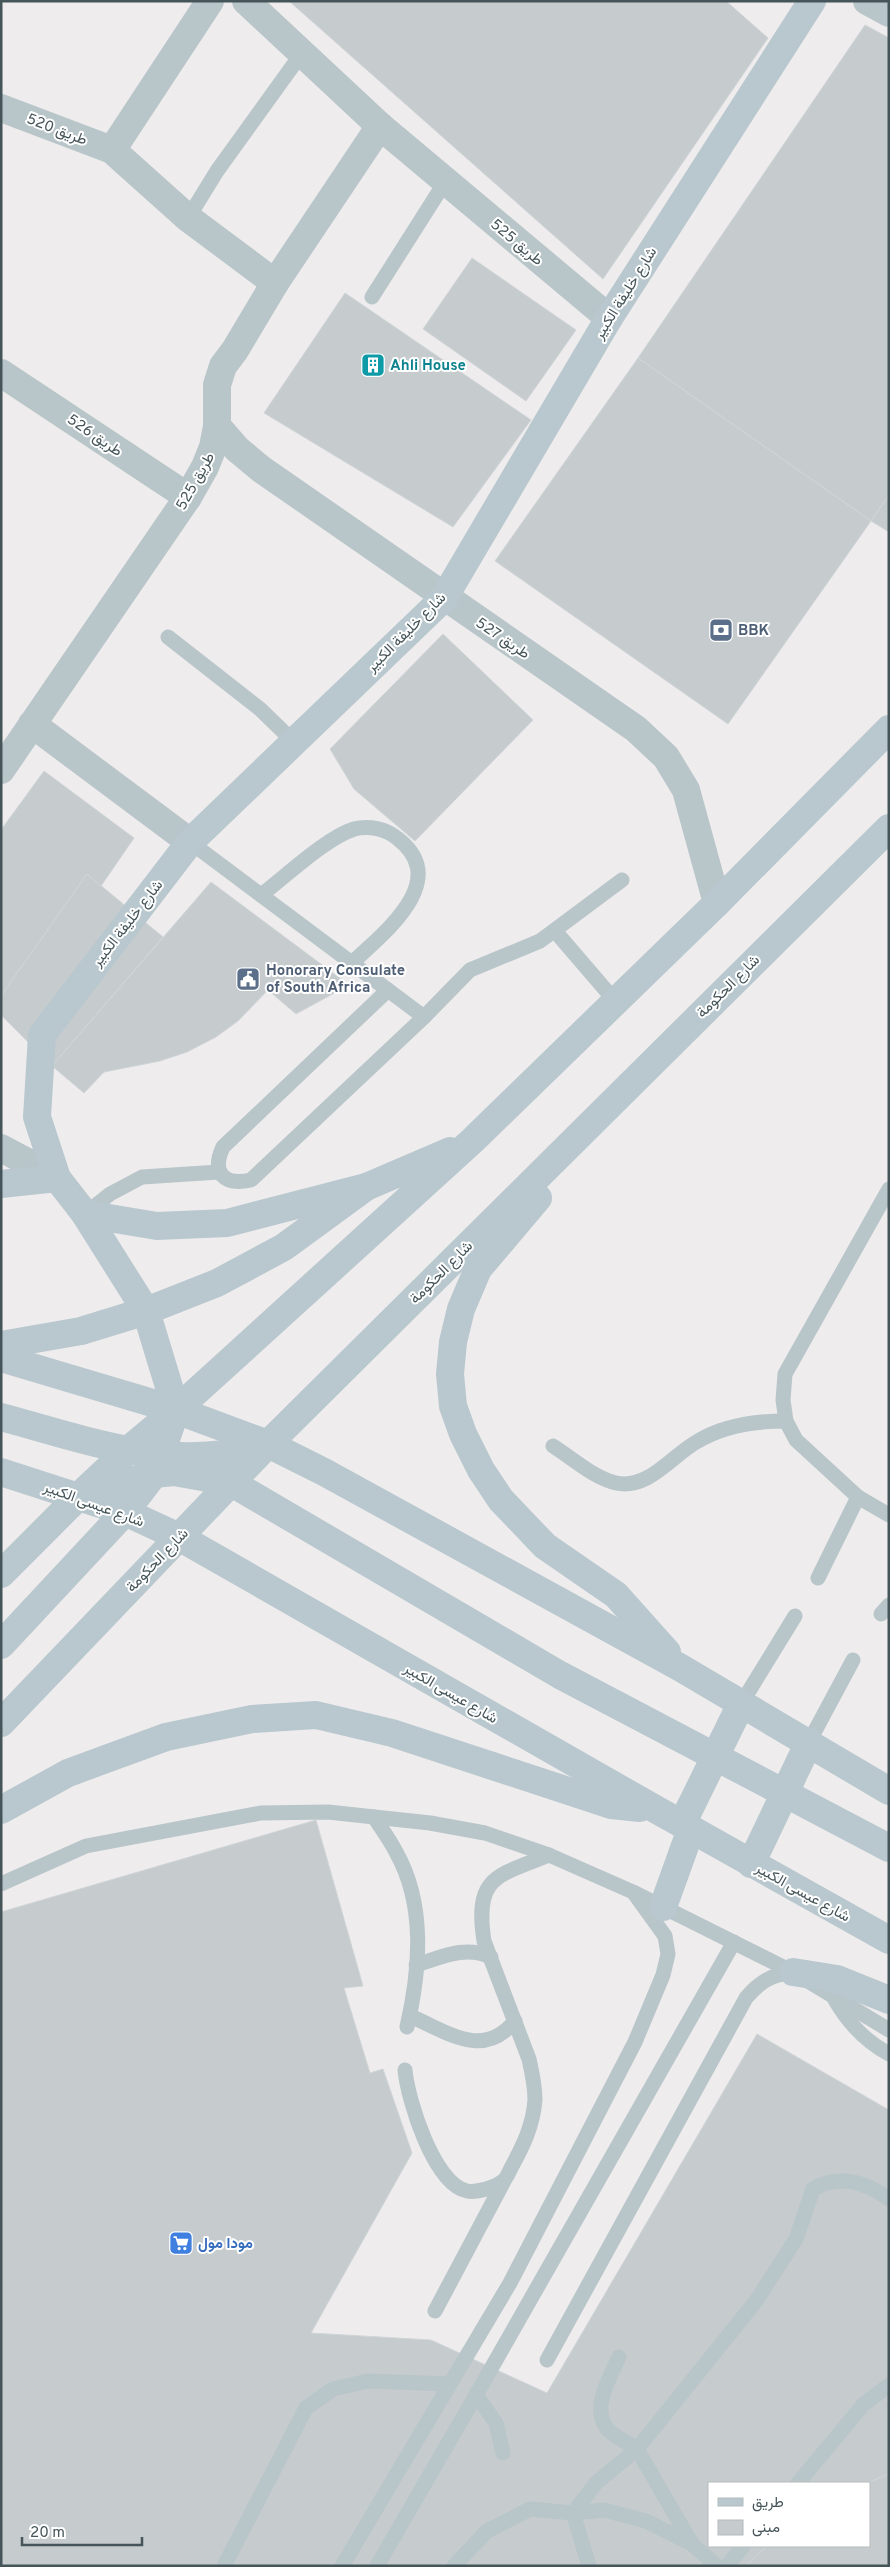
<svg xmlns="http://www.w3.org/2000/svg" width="890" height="2567" font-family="Overpass,Vazirmatn,sans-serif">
	<rect width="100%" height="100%" fill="#efeced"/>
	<g fill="#c6cbce" stroke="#d0d5d8" fill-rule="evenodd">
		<path d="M 289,1 L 726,1 L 768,38 L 603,279 Z"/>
		<path d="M 865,25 L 889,38 L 889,495 L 871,521 L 638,358 Z"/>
		<path d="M 472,258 L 576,330 L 526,401 L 423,329 Z"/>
		<path d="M 345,293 L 531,420 L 453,527 L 264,413 Z"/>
		<path d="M 638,358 L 871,521 L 728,724 L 495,561 Z"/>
		<path d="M 889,495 L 889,532 L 871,521 Z"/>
		<path d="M 443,634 L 533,720 L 415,841 L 354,789 L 330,749 Z"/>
		<path d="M 44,771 L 134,838 L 101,886 L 87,874 L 1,996 L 1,830 Z"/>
		<path d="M 87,874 L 163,937 L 52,1066 L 1,1015 L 1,996 Z"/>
		<path d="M 211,882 L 349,985 L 296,1014 L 268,990 L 238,1021 L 216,1037 L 187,1052 L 160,1061 L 104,1072 L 84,1093 L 52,1066 Z"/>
		<path d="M 316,1820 L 363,1986 L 344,1988 L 370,2073 L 383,2069 L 412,2153 L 311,2333 L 431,2340 L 547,2393 L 757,2034 L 889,2110 L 889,2566 L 1,2566 L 1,1912 ZM 709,2483 L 869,2483 L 869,2546 L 709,2546 Z"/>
		<path d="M 889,2474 L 889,2566 L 746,2566 L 767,2546 L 869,2546 L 869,2483 L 867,2483 Z"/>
	</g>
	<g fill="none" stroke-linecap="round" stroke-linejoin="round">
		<g stroke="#b8c5c9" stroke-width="15">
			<path d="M 188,218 L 217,171 L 302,53"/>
			<path d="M 372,297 L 445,182"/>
			<path d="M 168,637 L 260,709 L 294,742"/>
			<path d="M 190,842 L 424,1017"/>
			<path d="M 261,895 C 286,876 326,838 354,829 C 369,825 386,829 397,838 C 453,881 383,933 352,963"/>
			<path d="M 555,931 L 616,1002"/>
			<path d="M 388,990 L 223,1147 C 211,1173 224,1186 251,1180 L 424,1017 L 470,970 L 540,941 L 622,880"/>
			<path d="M 889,1189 L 785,1374 L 783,1400 L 786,1421 L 796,1440 L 858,1497 L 889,1515"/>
			<path d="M 85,1214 L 110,1194 L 142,1177 L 219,1172"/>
			<path d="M 553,1446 C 572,1458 594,1478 616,1483 C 649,1490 672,1455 698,1441 C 725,1425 756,1421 786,1421"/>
			<path d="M 818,1578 L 858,1497"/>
			<path d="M 881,1614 L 889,1605"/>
			<path d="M 741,1704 L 795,1616"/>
			<path d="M 809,1742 L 853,1660"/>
			<path d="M 374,1817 C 381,1828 390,1840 396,1852 C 426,1905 420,1970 407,2027"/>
			<path d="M 1,1884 L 86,1846 L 261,1813 L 328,1812 L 430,1823 L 485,1833 L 549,1855 L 633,1892 L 793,1972 L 889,2030"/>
			<path d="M 416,1965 C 442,1957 465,1945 491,1957"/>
			<path d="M 835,2000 C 849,2024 865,2041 889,2054"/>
			<path d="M 410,2016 C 448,2032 482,2060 515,2021"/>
			<path d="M 405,2070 C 408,2101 434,2184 467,2191 C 477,2193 496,2187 503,2181 C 507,2178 509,2172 511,2168 C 523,2146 533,2126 535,2100 C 535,2086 532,2072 529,2059 L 484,1941 C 474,1876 497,1876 549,1855"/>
			<path d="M 435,2311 L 504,2181"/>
			<path d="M 547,2360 L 746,1998 C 759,1982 773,1974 793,1972"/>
			<path d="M 476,2395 L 496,2423 L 503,2453"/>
			<path d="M 798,2483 L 863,2405 L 889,2385"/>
			<path d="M 692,2544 L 637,2449 L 756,2301 L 796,2239 L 813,2189 C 839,2174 866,2182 889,2199"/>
			<path d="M 224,2566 L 306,2408 L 333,2389 L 368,2381 L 449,2384"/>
			<path d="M 342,2566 L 510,2283 L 635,2042 L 663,1975 L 668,1954 L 665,1936 L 634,1893"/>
			<path d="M 377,2566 L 476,2395 L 734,1942"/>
			<path d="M 454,2566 L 487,2531 L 530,2509 L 573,2513 L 604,2510 L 646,2521 L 692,2544 L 717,2566"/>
			<path d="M 589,2566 L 573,2513 L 596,2483 L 637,2449 C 629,2443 614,2437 607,2429 C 591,2408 610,2377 619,2357"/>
			<path d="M 727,2566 L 743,2546"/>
		</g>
		<g stroke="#b8c5c9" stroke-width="28">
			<path d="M 246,1 L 380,126 L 609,318"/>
			<path d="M 867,1 L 889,13"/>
			<path d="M 1,108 L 112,150 L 188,218 L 275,283"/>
			<path d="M 112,150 L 210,1"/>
			<path d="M 1,373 L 188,497"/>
			<path d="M 217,426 L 237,449 L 261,469 L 636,729 L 666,757 L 686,790 L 717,903"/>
			<path d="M 32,724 L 190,842"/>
			<path d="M 1,770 L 188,497 L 205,467 L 213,447 L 217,426 L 217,385 L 223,366 L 235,350 L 275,283 L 380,126"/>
			<path d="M 1,1148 L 57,1178"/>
		</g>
		<g stroke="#b8c8ce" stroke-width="28">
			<path d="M 1,1184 L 57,1178"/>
			<path d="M 538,1198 L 478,1269 L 461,1309 L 453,1342 L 450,1374 L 453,1406 L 463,1434 L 481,1470 L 501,1500 L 545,1546 L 616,1595 L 667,1652"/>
			<path d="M 85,1214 L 157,1226 L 227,1223 L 366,1187 L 450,1151"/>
			<path d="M 1,1345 L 81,1331 L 146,1311 L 217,1283 L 284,1247 L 366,1187"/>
			<path d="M 1,1358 L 176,1410 L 268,1444 L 324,1472 L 681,1668 L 889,1791"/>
			<path d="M 1,1417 C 91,1441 173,1474 266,1445"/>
			<path d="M 1,1472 L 125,1512 L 179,1537 L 657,1810 L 889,1940"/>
			<path d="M 84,1495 L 154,1474 L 174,1472 L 230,1482 L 560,1675 L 889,1848"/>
			<path d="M 1,1574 L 78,1497 L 127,1451 L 176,1410 L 472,1141 L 717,903 L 889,729"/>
			<path d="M 1,1645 L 125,1512 L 154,1474 L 176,1410 L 146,1311 L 85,1214 L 57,1178 L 37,1117 L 42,1035 L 190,842 L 444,598 L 609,318 L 812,1"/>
			<path d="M 1,1723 L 268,1444 L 889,828"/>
			<path d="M 1,1810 L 68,1773 L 166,1737 L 252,1719 L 316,1715 L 392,1733 L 611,1805 L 640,1808"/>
			<path d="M 682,1824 L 741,1704"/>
			<path d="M 751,1864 L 809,1742"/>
			<path d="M 663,1907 L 691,1829"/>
			<path d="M 793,1972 L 837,1979 L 889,2000"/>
		</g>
	</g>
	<defs>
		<g id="building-square" transform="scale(1.25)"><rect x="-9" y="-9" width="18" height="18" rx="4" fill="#0f9aa8" stroke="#fff"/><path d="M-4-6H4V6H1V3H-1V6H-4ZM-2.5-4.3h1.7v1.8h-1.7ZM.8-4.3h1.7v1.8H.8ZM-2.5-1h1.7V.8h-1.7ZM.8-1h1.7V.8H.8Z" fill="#fff"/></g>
		<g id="bank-square" transform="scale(1.25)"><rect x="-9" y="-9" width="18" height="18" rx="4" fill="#5c6f8a" stroke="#fff"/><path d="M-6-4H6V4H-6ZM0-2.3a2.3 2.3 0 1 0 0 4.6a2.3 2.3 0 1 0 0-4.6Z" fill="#fff"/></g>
		<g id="civic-square" transform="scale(1.25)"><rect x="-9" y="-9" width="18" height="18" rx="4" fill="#5c6f8a" stroke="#fff"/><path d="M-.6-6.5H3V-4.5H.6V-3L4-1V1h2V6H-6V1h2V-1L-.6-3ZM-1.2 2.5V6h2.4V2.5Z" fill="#fff"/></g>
		<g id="supermarket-square" transform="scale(1.25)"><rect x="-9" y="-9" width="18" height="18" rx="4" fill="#3f7fe0" stroke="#fff"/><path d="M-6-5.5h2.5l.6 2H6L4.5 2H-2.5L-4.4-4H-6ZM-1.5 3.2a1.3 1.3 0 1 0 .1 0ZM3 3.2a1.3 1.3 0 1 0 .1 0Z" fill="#fff"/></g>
	</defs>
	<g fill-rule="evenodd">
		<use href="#building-square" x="373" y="365"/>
		<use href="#bank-square" x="721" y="630"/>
		<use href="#civic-square" x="248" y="979"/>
		<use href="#supermarket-square" x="181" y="2243"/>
	</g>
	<g text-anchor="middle" stroke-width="4" stroke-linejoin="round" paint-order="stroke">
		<g font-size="15" fill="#455559" stroke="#fff">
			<text transform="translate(57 129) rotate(21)" y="5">طريق 520</text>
			<text transform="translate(517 242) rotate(40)" y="5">طريق 525</text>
			<text transform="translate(625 293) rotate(-58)" y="5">شارع خليفة الكبير</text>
			<text transform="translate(95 435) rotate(34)" y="5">طريق 526</text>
			<text transform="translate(195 481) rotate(-61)" y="5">طريق 525</text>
			<text transform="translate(406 632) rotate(-45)" y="5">شارع خليفة الكبير</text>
			<text transform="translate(503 638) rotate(34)" y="5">طريق 527</text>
			<text transform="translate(127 923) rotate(-52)" y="5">شارع خليفة الكبير</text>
			<text transform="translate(728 986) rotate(-45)" y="5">شارع الحكومة</text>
			<text transform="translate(441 1272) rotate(-45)" y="5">شارع الحكومة</text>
			<text transform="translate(94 1504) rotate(20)" y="5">شارع عيسى الكبير</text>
			<text transform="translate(157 1560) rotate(-46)" y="5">شارع الحكومة</text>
			<text transform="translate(451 1693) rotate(30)" y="5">شارع عيسى الكبير</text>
			<text transform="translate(803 1892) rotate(29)" y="5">شارع عيسى الكبير</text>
		</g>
		<g font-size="15" font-weight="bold" fill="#0d838f" stroke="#fff" text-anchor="start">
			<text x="390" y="370">Ahli House</text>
		</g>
		<g font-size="15" font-weight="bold" fill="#4e5e75" stroke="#fff" text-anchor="start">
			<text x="738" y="635">BBK</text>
			<text x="266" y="975">Honorary Consulate<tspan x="266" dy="17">of South Africa</tspan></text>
		</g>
		<g font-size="15" font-weight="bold" fill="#366cbe" stroke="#fff" text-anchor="start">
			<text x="198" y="2248">مودا مول</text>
		</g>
	</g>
	<rect width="890" height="2567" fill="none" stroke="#455559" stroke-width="5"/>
	<rect x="708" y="2482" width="162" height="65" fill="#ffffff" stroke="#b5bbbd"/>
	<rect x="718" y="2498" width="25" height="8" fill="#b8c8ce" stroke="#b5bbbd"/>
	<text x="752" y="2507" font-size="15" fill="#455559">طريق</text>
	<rect x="718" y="2520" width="25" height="15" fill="#c6cbce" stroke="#b5bbbd"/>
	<text x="752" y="2532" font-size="15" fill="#455559">مبنى</text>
	<path d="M22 2537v8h120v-8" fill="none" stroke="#455559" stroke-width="2.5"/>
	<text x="30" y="2537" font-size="15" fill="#455559" stroke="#ffffff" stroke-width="4" paint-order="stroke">20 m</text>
</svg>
